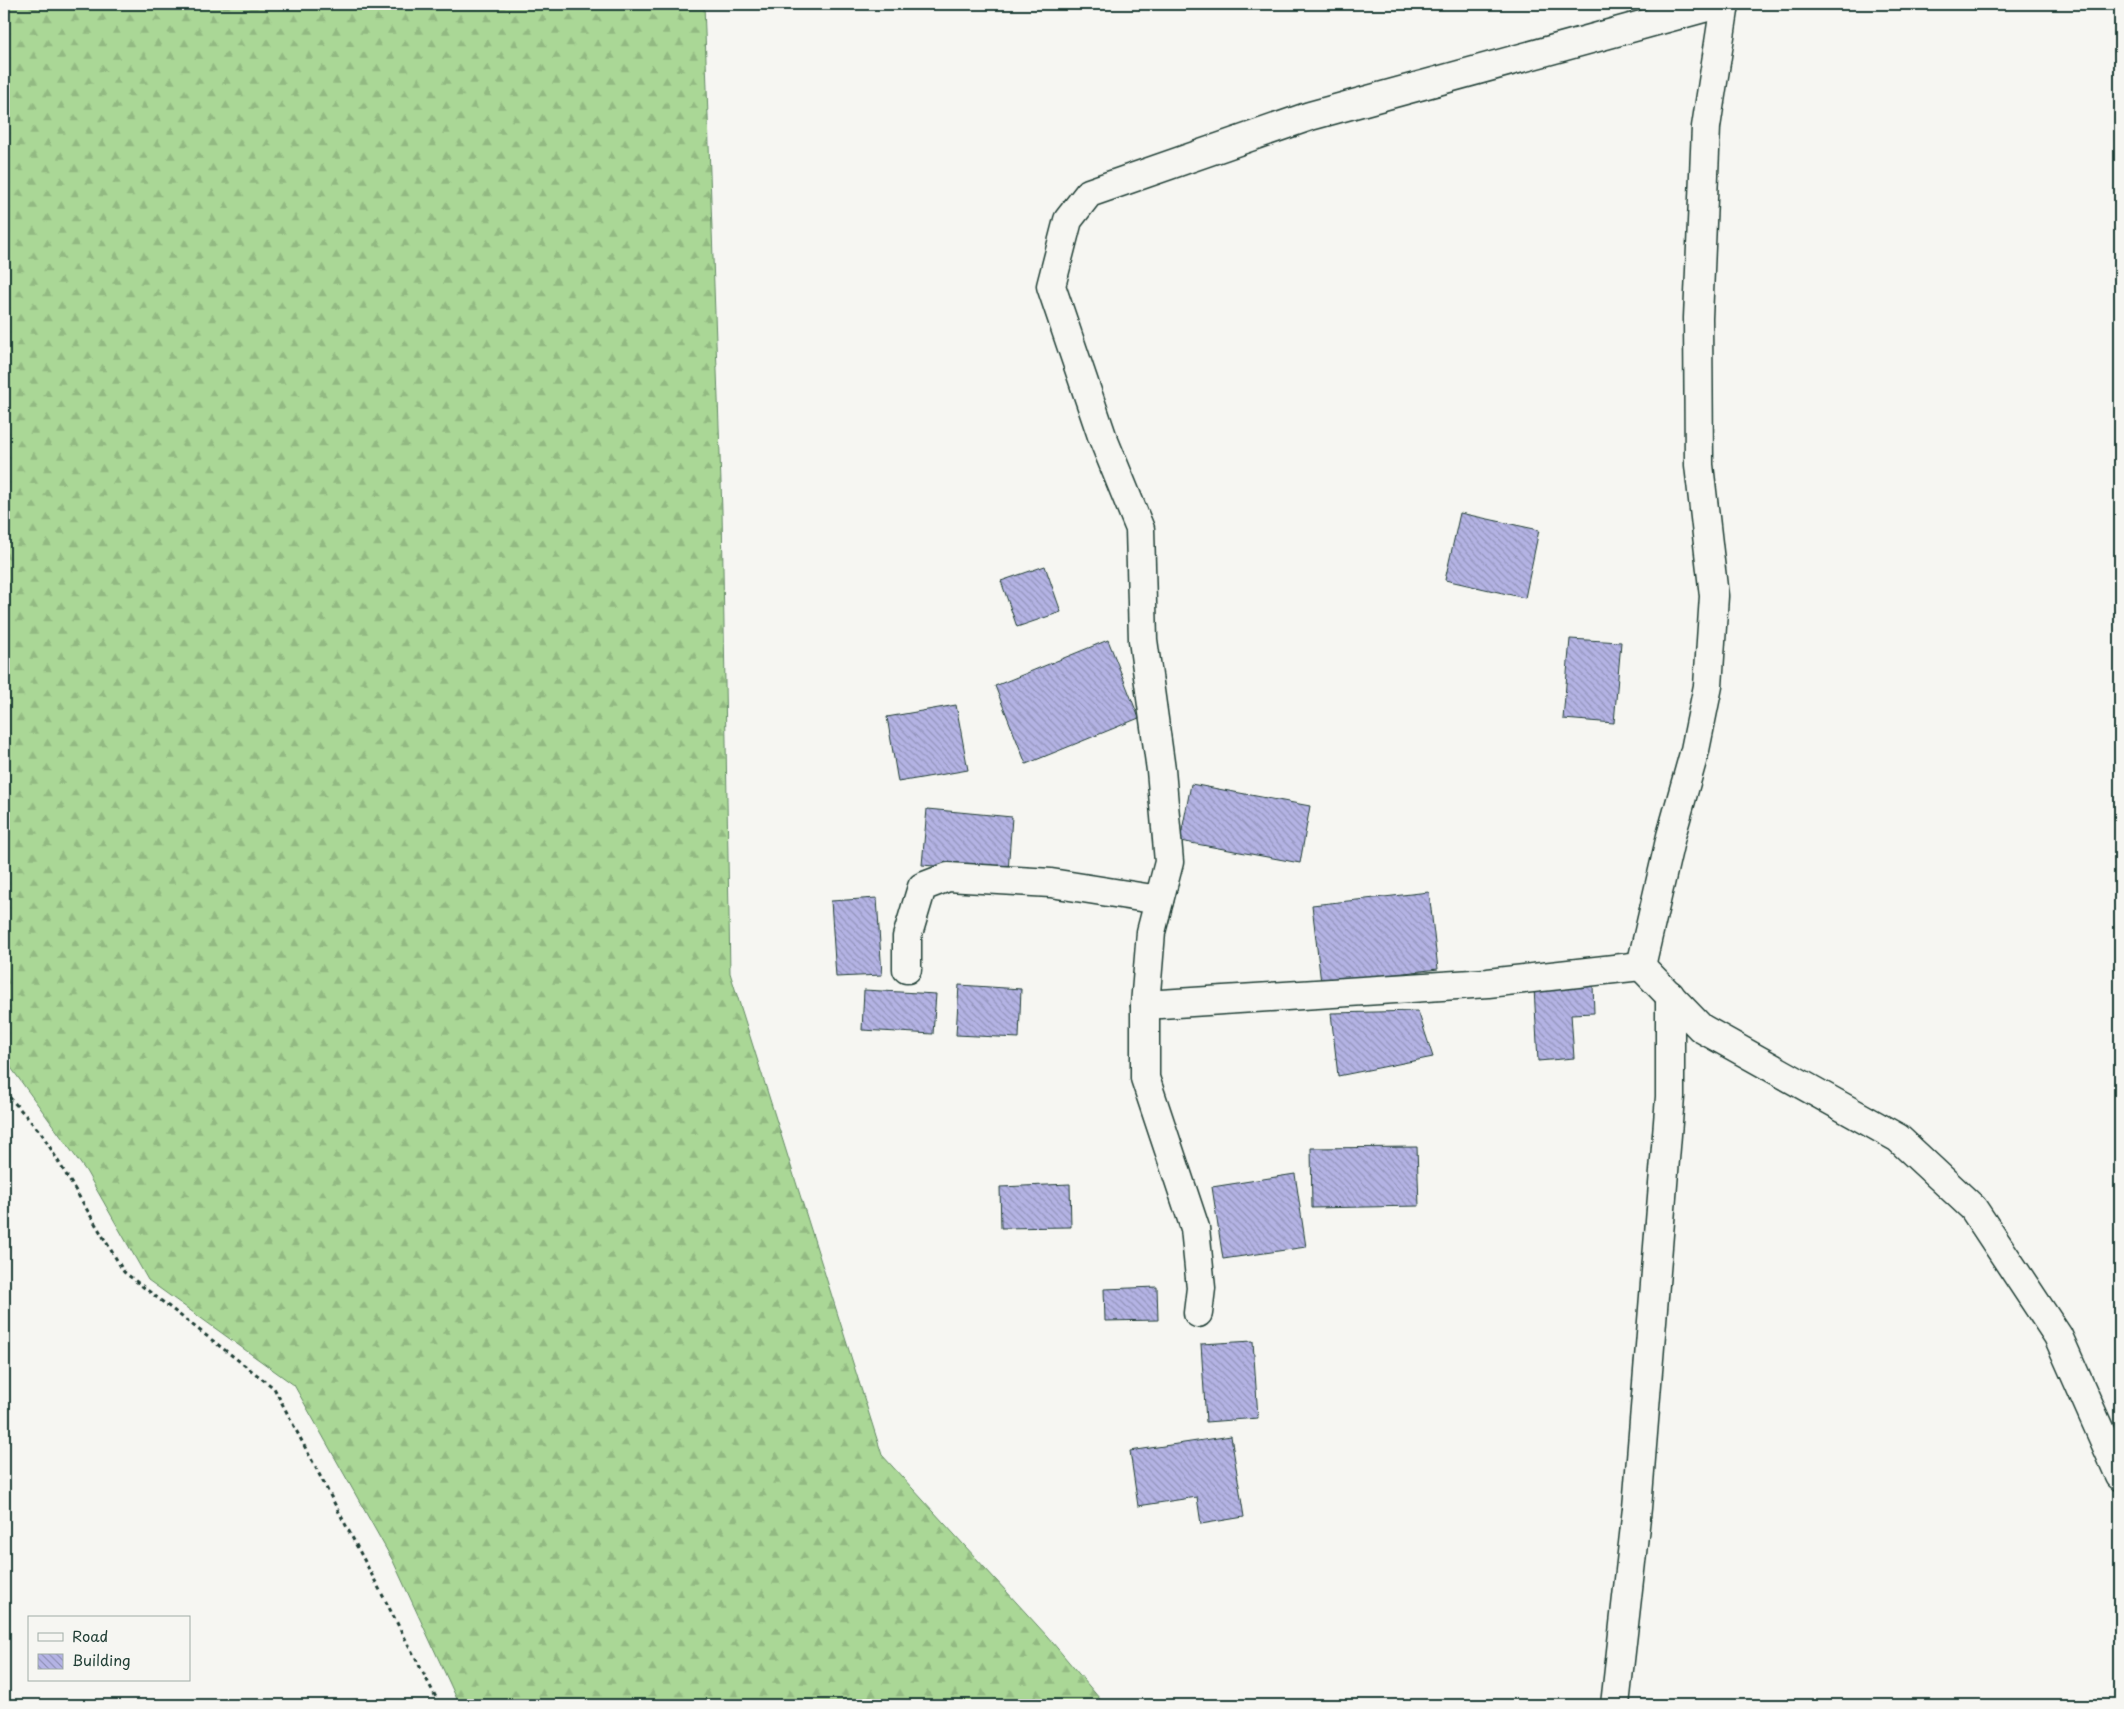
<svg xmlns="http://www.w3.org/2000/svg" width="2124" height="1709" font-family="'Playpen Sans',sans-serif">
	<defs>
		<pattern id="forest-firs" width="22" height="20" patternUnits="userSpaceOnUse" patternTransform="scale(1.25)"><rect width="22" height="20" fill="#aad796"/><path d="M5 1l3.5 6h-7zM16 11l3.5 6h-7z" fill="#92b982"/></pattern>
		<pattern id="building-back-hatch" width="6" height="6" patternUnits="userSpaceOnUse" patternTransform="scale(1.25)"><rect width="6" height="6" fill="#b4b3e4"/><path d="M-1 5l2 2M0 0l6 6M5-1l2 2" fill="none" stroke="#9293ba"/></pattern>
	</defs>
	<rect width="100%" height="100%" fill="#f6f6f2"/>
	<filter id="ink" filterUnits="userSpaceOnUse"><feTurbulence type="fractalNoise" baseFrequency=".02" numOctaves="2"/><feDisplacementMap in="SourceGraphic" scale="10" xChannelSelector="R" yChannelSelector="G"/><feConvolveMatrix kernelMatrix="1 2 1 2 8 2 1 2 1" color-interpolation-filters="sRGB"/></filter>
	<g filter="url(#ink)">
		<path fill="url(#forest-firs)" stroke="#648a65" d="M 4,4 L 704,4 L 722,511 L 730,973 L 882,1455 L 1047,1636 L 1105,1705 L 458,1705 L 457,1699 L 393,1561 L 294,1385 L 148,1280 L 86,1171 L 4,1058 Z"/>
		<g fill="url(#building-back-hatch)" stroke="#1f3d34">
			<path d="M 1460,513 L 1539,530 L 1525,598 L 1445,580 Z"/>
			<path d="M 1045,566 L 1061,612 L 1017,627 L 1001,581 Z"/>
			<path d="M 1570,639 L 1621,642 L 1614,723 L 1563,719 Z"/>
			<path d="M 1108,640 L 1139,718 L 1026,764 L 995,686 Z"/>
			<path d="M 956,705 L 968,770 L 898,782 L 887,717 Z"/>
			<path d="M 1191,784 L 1310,806 L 1300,863 L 1180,841 Z"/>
			<path d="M 927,809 L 1012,817 L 1008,872 L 922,865 Z"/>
			<path d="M 1429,892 L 1438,969 L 1321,983 L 1312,905 Z"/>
			<path d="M 877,898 L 882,975 L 836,977 L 831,901 Z"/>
			<path d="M 959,985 L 1021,989 L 1019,1038 L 956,1035 Z"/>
			<path d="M 1593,985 L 1594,1013 L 1571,1014 L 1574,1058 L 1538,1061 L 1534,988 Z"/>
			<path d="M 864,990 L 936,994 L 933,1034 L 862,1030 Z"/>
			<path d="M 1418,1011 L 1433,1057 L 1338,1076 L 1331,1013 Z"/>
			<path d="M 1417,1147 L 1419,1206 L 1312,1208 L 1311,1148 Z"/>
			<path d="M 1295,1174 L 1306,1247 L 1223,1259 L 1212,1187 Z"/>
			<path d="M 1070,1184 L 1071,1227 L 1001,1228 L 1000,1187 Z"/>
			<path d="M 1157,1287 L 1158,1320 L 1105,1321 L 1104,1289 Z"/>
			<path d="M 1253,1341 L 1258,1418 L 1206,1422 L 1201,1344 Z"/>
			<path d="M 1231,1436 L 1244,1517 L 1201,1524 L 1197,1497 L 1138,1506 L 1130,1451 Z"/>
		</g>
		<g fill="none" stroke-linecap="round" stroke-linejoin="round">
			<g stroke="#1f3d34" stroke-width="31">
				<g id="street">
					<path d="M 1641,966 L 1488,983 L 1145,1005 L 1151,932 L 1169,862 L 1161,770 L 1143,640 L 1140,529 L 1102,436 L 1051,286 L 1068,220 L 1089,193 L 1310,116 L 1718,4"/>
					<path d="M 1641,966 L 1671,836 L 1695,750 L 1708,686 L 1714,596 L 1699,465 L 1698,318 L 1706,127 L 1725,4"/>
					<path d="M 1641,966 L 1701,1028 L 1898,1138 L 1973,1208 L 2058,1336 L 2120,1476"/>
					<path d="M 907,969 L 907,937 L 922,887 L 948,877 L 1051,883 L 1159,900"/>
					<path d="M 1145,1005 L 1145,1078 L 1195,1228 L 1201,1288 L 1198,1313"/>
					<path d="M 1615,1705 L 1637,1508 L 1670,1097 L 1670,995"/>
				</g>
			</g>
			<g stroke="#1f3d34" stroke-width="3" stroke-dasharray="4 4" stroke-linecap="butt">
				<path d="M 802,7 L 857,7 L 863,4"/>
				<path d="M 4,1091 L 42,1134 L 124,1272 L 274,1388 L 440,1705"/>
			</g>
			<use href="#street" stroke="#f6f6f2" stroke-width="28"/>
		</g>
	</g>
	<rect width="2124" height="1709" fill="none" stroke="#f6f6f2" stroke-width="20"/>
	<rect x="10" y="10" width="2104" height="1689" fill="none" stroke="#1f3d34" stroke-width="2" filter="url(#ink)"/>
	<rect x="28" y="1616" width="162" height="65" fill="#f6f6f2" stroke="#a0aca6"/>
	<rect x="38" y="1633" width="25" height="8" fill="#f6f6f2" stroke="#a0aca6"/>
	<text x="72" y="1642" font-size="15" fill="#1f3d34">Road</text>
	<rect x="38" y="1654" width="25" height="15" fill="url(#building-back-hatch)" stroke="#a0aca6"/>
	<text x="72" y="1666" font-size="15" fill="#1f3d34">Building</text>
</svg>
